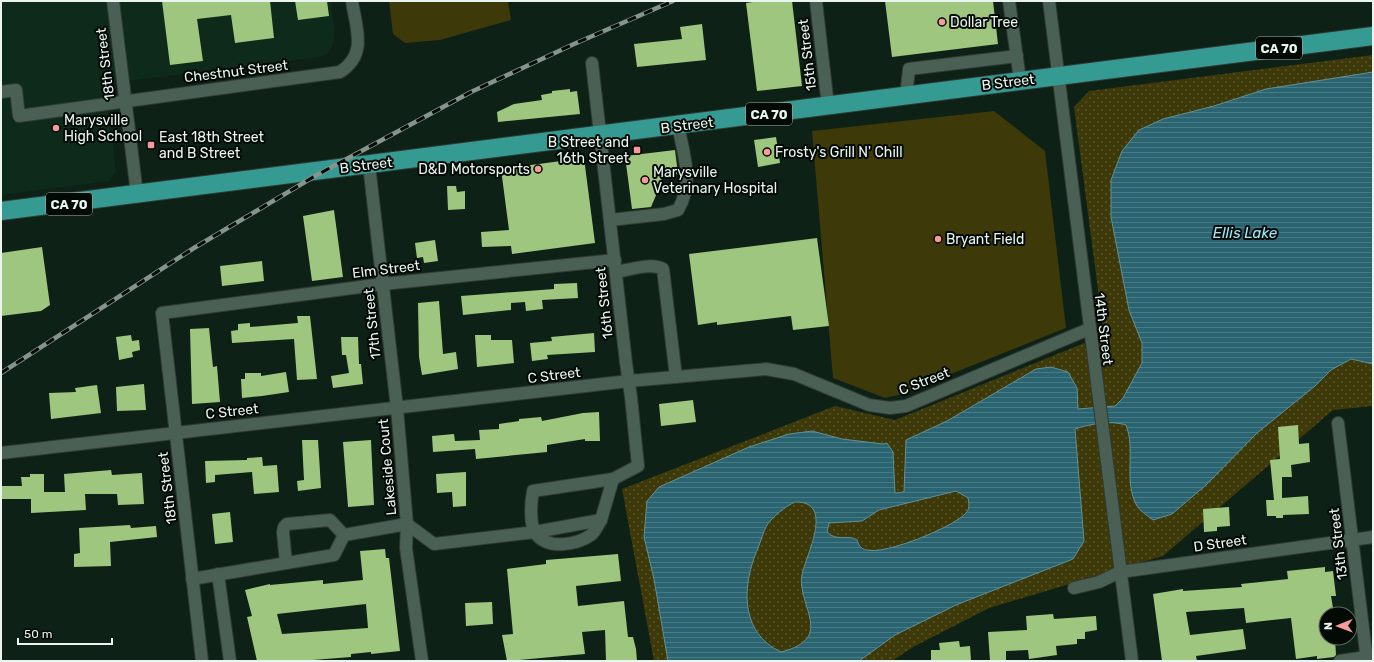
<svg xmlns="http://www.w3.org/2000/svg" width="1374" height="662" font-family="Rubik,sans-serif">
	<defs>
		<pattern id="grass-dots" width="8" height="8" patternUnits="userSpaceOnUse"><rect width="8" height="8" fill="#3d3909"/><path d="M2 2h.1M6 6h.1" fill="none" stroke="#59562d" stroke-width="1.8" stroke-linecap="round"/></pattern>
		<pattern id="water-rules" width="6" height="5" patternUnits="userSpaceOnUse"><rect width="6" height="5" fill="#2a6471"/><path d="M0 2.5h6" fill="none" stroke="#497b86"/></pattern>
	</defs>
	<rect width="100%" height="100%" fill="#0d2117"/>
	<path fill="#0d2a1b" d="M 1,1 L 331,1 L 335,38 L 330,52 L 320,57 L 105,84 L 116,172 L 109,181 L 1,195 Z"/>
	<path fill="url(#grass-dots)" d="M 1373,55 L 1373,406 L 1333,410 L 1163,556 L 989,608 L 913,647 L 892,661 L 654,661 L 622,489 L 835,406 L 895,420 L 1104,335 L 1074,107 L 1089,91 Z"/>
	<g fill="#3d3909">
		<path d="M 389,1 L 508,1 L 511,20 L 440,40 L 405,43 L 393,34 Z"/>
		<path d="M 994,111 L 1045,151 L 1066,328 L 898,395 L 885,398 L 833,378 L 812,131 Z"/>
	</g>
	<path fill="url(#water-rules)" stroke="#639096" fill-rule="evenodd" d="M 1373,72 L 1373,364 L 1351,359 L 1331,370 L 1315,386 L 1257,433 L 1206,485 L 1172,514 L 1153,520 C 1148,516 1140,511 1137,506 C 1123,482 1136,450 1126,425 C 1111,420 1090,424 1075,429 L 1084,541 L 1073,559 L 956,605 L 895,635 L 859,661 L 668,661 L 654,579 L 644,537 L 647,501 L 659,487 L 749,447 L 789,434 L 812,431 L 842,439 L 883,444 L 887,443 L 893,452 L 895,493 L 904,492 L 906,440 L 947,421 L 1036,369 L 1051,367 L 1068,372 L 1077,388 L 1078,409 L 1115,406 L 1123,398 L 1142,363 L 1142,343 L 1129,310 L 1111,217 L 1111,180 L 1122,151 L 1139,130 L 1163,119 L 1214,106 L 1266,89 ZM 956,491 L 968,498 C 969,503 970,509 966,513 C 954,527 885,555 867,550 C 863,550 861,547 859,545 L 857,540 C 849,534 836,542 827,532 L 829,523 L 862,521 L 879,510 ZM 795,502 C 836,501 805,557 802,575 C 797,607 836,638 781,652 C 739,632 742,585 758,548 C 761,541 763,532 767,525 C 772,517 786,506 795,502 Z"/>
	<g fill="#9fc67e" fill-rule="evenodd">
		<path d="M 162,1 L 270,1 L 274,38 L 235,43 L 231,15 L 197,19 L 203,61 L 170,65 Z"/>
		<path d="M 295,1 L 327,1 L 329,16 L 298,20 Z"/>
		<path d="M 760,1 L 792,1 L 802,86 L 757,91 L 746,3 Z"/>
		<path d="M 885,1 L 993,1 L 998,44 L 892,57 Z"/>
		<path d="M 702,24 L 706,60 L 637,67 L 634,44 L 682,39 L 680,27 Z"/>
		<path d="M 570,89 L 570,92 L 577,91 L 580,114 L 498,122 L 497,112 L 514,104 L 542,100 L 541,95 L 552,93 L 552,91 Z"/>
		<path d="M 776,137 L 780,163 L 758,167 L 754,140 Z"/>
		<path d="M 675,150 L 678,174 L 661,176 L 662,184 L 656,185 L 657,193 L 651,207 L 632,209 L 625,156 Z"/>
		<path d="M 584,158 L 595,243 L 512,254 L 511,246 L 482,247 L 481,232 L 509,230 L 501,169 Z"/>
		<path d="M 447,186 L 456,186 L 457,192 L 465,191 L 465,209 L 448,210 Z"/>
		<path d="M 334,210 L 343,277 L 312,281 L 303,216 Z"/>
		<path d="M 817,238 L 829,326 L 793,330 L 791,316 L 717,325 L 717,322 L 698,325 L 689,254 Z"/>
		<path d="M 435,240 L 438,261 L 424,263 L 423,257 L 417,258 L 415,243 Z"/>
		<path d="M 42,247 L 50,305 L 41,311 L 1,316 L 1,253 Z"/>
		<path d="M 262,261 L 264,281 L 222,286 L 220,266 Z"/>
		<path d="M 577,283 L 578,298 L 542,300 L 543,309 L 526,311 L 525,302 L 511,303 L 511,310 L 463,315 L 461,296 L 554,289 L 554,284 Z"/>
		<path d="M 439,301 L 443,354 L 456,352 L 458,369 L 422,375 L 419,357 L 418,303 Z"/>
		<path d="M 297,316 L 310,316 L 317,379 L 297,380 L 294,339 L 232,343 L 231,331 L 238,330 L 238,324 L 250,323 L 250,327 L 298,323 Z"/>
		<path d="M 209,328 L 213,367 L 217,366 L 220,402 L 192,404 L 190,329 Z"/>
		<path d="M 594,333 L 595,352 L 547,355 L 548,359 L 532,361 L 530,343 L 552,341 L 551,337 Z"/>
		<path d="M 131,335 L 132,341 L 139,340 L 140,350 L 132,352 L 133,357 L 119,360 L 116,337 Z"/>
		<path d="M 475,335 L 491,335 L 491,340 L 512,340 L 514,363 L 477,367 Z"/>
		<path d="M 341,337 L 358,337 L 359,364 L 361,364 L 363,384 L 333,388 L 331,376 L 349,373 L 346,355 L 342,355 Z"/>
		<path d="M 286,372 L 289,392 L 262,396 L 242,398 L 241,379 L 245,379 L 245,373 L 261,373 L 261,376 Z"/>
		<path d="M 144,384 L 146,410 L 117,411 L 116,387 Z"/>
		<path d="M 97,385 L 101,413 L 51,419 L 49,393 L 76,392 L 75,388 Z"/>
		<path d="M 693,400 L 696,422 L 661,426 L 659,404 Z"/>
		<path d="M 599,412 L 600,441 L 585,441 L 585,439 L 547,445 L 547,452 L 476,459 L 475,449 L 433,452 L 432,436 L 454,434 L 455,441 L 480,440 L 479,430 L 499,429 L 499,424 L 519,421 L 519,419 L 541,417 L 542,421 L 583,413 Z"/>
		<path d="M 1298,425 L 1299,444 L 1309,443 L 1310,462 L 1291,465 L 1292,477 L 1282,477 L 1282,498 L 1308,496 L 1309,514 L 1283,515 L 1283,518 L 1276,518 L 1276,516 L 1267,516 L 1266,500 L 1274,500 L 1270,460 L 1280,459 L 1278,427 Z"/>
		<path d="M 302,440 L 318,440 L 321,488 L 298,491 L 297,481 L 304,480 Z"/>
		<path d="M 371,440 L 374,505 L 348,507 L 343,442 Z"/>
		<path d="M 262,457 L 263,466 L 277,465 L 279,492 L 254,494 L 252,472 L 215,475 L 215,482 L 206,483 L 205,461 L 247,460 L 247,458 Z"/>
		<path d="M 111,470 L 112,475 L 142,473 L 144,504 L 118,505 L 117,494 L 85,494 L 86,510 L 31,513 L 31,499 L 1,499 L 1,486 L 22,486 L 21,477 L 30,477 L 30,474 L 44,474 L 44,492 L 65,492 L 64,474 Z"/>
		<path d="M 466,472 L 466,506 L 453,507 L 452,492 L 437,493 L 436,474 Z"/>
		<path d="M 1229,507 L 1230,526 L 1217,527 L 1217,531 L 1204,532 L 1203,509 Z"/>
		<path d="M 230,512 L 233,542 L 215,544 L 212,514 Z"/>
		<path d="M 130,525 L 131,528 L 156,526 L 157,537 L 110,542 L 111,566 L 74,567 L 74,554 L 80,553 L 79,528 Z"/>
		<path d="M 385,549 L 386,558 L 389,558 L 400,651 L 371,654 L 371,652 L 351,654 L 351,657 L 300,661 L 257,661 L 247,617 L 252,616 L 245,590 L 270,584 L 270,585 L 323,580 L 323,584 L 363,580 L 360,551 ZM 366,604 L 368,628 L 282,634 L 277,614 Z"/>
		<path d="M 618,554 L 621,581 L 576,586 L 578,606 L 624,601 L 628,637 L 633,637 L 636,649 L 637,661 L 606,661 L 605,630 L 582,632 L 585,654 L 507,661 L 502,635 L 513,634 L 507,569 L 546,564 L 546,560 Z"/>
		<path d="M 1325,567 L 1325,572 L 1333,571 L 1336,596 L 1331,596 L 1334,614 L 1326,614 L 1326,640 L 1335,639 L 1336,655 L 1334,657 L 1317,659 L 1317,656 L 1296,659 L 1291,618 L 1246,623 L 1244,608 L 1186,612 L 1190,635 L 1243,629 L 1246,649 L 1196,656 L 1197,661 L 1162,661 L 1153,594 L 1183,589 L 1183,591 L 1242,587 L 1241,584 L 1288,579 L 1287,571 Z"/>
		<path d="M 492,602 L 493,624 L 466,626 L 465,603 Z"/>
		<path d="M 1053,614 L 1054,619 L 1096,616 L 1097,630 L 1085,632 L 1085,639 L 1077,639 L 1077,644 L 1056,646 L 1057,655 L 1029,659 L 1028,650 L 1006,651 L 1006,661 L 990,661 L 988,632 L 1027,630 L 1026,616 Z"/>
		<path d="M 959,641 L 960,647 L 970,646 L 971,661 L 931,661 L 931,650 L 940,650 L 939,643 Z"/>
	</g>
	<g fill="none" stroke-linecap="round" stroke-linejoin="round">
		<g stroke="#2f3a33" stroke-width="14">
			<g id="minor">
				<path d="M 113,1 L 137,194"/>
				<path d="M 816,1 L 828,106"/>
				<path d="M 1009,1 L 1020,80"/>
				<path d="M 1049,1 L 1132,661"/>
				<path d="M 592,63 L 626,363 L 631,397 L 638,466 L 613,479 L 533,491 C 531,502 529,524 536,534 C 548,550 576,545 591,535 C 595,532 598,525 601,520"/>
				<path d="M 1,92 L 16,90 L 19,116 L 340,72 C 368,54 356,29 352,1"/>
				<path d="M 906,96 L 909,69 L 1017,56"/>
				<path d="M 369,165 L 397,408 L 407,524 L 406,548 L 422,661"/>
				<path d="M 610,220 L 664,214 L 678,210 C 694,183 684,155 678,126"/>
				<path d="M 616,272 C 629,270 652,262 663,269 L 676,377"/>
				<path d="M 1338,423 L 1367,661"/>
				<path d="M 1,453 L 629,381 L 766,369 L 794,374 L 869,405 L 890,408 L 906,406 L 1089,329"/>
				<path d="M 286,563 L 283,532 L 284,527 L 287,524 L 330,520 L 344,535"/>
				<path d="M 218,574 L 230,661"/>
				<path d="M 192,579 L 334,555 L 344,535 L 407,524 L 434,544 L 535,532 L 601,520 L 613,479"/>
				<path d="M 1074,588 L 1099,582 L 1120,572 L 1373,537"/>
				<path d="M 202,661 L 162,313 L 383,284 L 615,260"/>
				<path d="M 1340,661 L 1373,656"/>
			</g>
		</g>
		<g stroke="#2f3a33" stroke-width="20">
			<path id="highway" d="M 1,211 L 1373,36"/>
		</g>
		<use href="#minor" stroke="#4a6054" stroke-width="12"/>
		<use href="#highway" stroke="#359b92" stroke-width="18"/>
		<g stroke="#85958d" stroke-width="4.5">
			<path id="rail" d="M 1,373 L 194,248 L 315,176 L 471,92 L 574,44 L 673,1"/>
		</g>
		<use href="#rail" stroke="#030905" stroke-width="3" stroke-dasharray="9" stroke-linecap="butt"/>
	</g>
	<g fill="#f59b99" stroke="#030905" stroke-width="1.5">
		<circle cx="942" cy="22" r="4"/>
		<circle cx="56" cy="128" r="4"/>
		<rect x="147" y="141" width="8" height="8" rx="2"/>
		<rect x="633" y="146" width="8" height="8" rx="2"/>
		<circle cx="767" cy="152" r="4"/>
		<circle cx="538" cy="169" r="4"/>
		<circle cx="645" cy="180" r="4"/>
		<circle cx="938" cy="239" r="4"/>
	</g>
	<g text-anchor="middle" stroke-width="4" stroke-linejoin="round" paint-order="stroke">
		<g fill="#030905" stroke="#a4aea8" stroke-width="1">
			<rect x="1256" y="37" width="46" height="22" rx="3"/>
			<rect x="746" y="103" width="46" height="22" rx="3"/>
			<rect x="46" y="193" width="46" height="22" rx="3"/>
		</g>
		<g font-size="13" font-weight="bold" fill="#e9f5ee">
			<text x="1279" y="53">CA 70</text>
			<text x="769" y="119">CA 70</text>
			<text x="69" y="209">CA 70</text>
		</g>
		<g font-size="14" fill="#e9f5ee" stroke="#030905" text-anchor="start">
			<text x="950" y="27">Dollar Tree</text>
			<text x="64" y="125">Marysville<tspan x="64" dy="16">High School</tspan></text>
			<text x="159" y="142">East 18th Street<tspan x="159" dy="16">and B Street</tspan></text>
			<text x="629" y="147" text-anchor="end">B Street and<tspan x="629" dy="16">16th Street</tspan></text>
			<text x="775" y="157">Frosty's Grill N' Chill</text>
			<text x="530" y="174" text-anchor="end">D&amp;D Motorsports</text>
			<text x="653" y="177">Marysville<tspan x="653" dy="16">Veterinary Hospital</tspan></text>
			<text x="946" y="244">Bryant Field</text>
		</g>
		<g font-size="14" fill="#e9f5ee" stroke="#030905">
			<text transform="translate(807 55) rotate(-97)" y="5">15th Street</text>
			<text transform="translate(105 64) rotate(-97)" y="5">18th Street</text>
			<text transform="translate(236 71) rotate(-7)" y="5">Chestnut Street</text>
			<text transform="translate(1008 82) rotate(-7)" y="5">B Street</text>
			<text transform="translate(687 125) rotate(-7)" y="5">B Street</text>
			<text transform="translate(366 165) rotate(-7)" y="5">B Street</text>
			<text transform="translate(386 269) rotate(-7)" y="5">Elm Street</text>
			<text transform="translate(604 303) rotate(-96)" y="5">16th Street</text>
			<text transform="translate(372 324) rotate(-96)" y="5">17th Street</text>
			<text transform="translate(1104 329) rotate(83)" y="5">14th Street</text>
			<text transform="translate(554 375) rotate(-7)" y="5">C Street</text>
			<text transform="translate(924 381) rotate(-21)" y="5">C Street</text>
			<text transform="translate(232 411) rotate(-6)" y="5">C Street</text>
			<text transform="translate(387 467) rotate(-95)" y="5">Lakeside Court</text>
			<text transform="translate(167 488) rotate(-97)" y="5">18th Street</text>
			<text transform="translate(1220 543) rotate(-8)" y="5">D Street</text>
			<text transform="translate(1338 544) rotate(-97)" y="5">13th Street</text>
		</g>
		<g font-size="15" font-style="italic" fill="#9beafd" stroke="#030905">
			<text x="1245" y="238">Ellis Lake</text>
		</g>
	</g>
	<rect width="1374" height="662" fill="none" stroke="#e9f5ee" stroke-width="4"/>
	<g transform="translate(1338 626) rotate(269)"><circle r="19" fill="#030905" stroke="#5f6762"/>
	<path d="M0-3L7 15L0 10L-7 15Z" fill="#f59b99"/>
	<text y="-6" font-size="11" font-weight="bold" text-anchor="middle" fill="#e9f5ee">N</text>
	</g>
	<path d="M18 638v6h94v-6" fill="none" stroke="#e9f5ee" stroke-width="2"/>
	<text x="24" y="638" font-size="12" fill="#e9f5ee" stroke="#030905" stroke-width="3" paint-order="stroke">50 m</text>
</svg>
